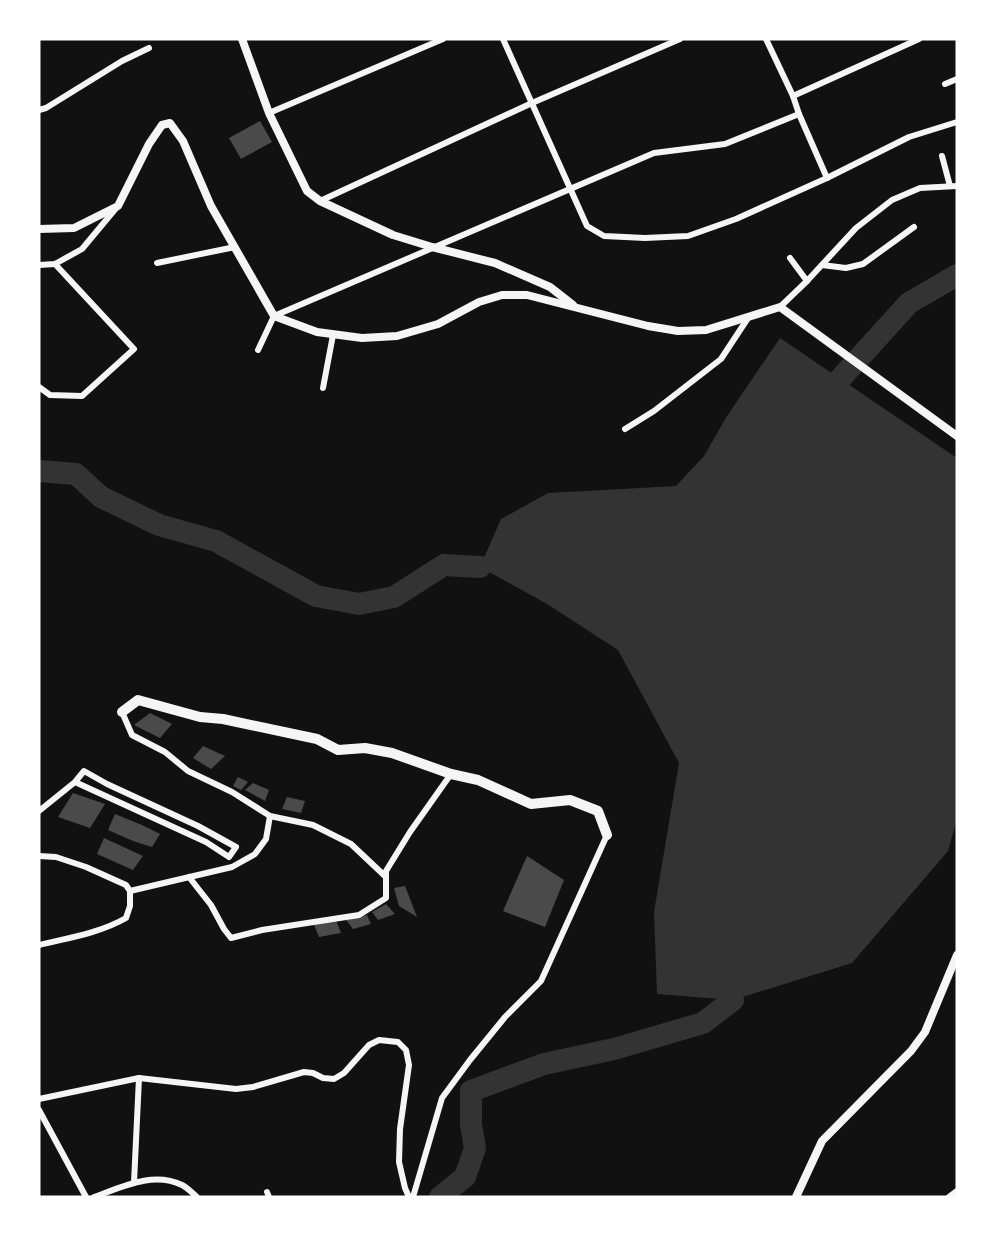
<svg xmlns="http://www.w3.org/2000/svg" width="996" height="1236" font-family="Karla,sans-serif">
	<rect width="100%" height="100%" fill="#111"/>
	<path fill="#333" d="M 780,338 L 957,458 L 957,819 L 948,851 L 852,963 L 733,1000 L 657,994 L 654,912 L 679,763 L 618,650 L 547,604 L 480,567 L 501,519 L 548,493 L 676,486 L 704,456 L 727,416 Z"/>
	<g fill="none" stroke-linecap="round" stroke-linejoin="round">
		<g stroke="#333" stroke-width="22">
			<path d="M 840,379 L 909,303 L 957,275"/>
			<path d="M 39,471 L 76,474 L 101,497 L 159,525 L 216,541 L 316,596 L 359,604 L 394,597 L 444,565 L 480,567"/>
			<path d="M 440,1197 L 465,1177 L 475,1148 L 471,1125 L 471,1091 L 544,1064 L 614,1049 L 703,1023 L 733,1000"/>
		</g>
	</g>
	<g fill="#4a4a4a">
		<path d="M 260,121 L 272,142 L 241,159 L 229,138 Z"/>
		<path d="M 150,713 L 172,724 L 160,738 L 134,725 Z"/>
		<path d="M 203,746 L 225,756 L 211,769 L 193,758 Z"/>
		<path d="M 238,777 L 248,782 L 241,790 L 233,786 Z"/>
		<path d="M 253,783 L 269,790 L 265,801 L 245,790 Z"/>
		<path d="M 73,793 L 105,804 L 90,828 L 58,817 Z"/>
		<path d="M 287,797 L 305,801 L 301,813 L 282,809 Z"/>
		<path d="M 115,814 L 142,825 L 160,834 L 152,847 L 133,841 L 108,830 Z"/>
		<path d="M 104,838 L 143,856 L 133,870 L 97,854 Z"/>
		<path d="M 527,856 L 564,880 L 545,927 L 503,911 Z"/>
		<path d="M 405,886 L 417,917 L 399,906 L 394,888 Z"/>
		<path d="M 386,904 L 395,914 L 378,920 L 372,912 Z"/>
		<path d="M 367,915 L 371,924 L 353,929 L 346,920 Z"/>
		<path d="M 335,918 L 341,933 L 319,937 L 314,925 Z"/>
	</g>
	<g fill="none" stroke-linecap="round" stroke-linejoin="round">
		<g stroke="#f5f5f5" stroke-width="6">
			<path d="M 503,39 L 587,226 L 604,236 L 645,238 L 688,236 L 736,219 L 827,178 L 909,137 L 957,122"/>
			<path d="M 766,39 L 793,96 L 799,114 L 827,178"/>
			<path d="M 945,84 L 957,79"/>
			<path d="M 793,96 L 919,39"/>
			<path d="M 39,110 L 46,108 L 122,61 L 149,48"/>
			<path d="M 269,113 L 443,39"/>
			<path d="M 942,156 L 950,186"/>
			<path d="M 320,201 L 532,103 L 680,39"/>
			<path d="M 790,258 L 807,281"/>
			<path d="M 157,263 L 235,247"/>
			<path d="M 39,265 L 55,264 L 82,249 L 117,207"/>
			<path d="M 822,265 L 846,268 L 863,264 L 914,227"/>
			<path d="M 780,307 L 807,281 L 856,228 L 892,200 L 920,188 L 957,186"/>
			<path d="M 258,350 L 274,316 L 654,153 L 725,144 L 799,114"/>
			<path d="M 39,387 L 50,395 L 82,396 L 134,349 L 55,264"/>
			<path d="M 323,388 L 333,335"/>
			<path d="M 625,429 L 654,411 L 721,359 L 748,318"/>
			<path d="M 122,712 L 132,735 L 165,752 L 188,771 L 232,792 L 270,816 L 313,825 L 351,844 L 386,877"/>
			<path d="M 39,811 L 75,782 L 84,771 L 107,784 L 198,826 L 236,847 L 229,857 L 206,842 L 75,782"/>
			<path d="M 39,856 L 56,857 L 86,867 L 126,885 L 130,891"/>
			<path d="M 189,877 L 211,905 L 224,929 L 231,938 L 262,930 L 359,915 L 386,898 L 386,871 L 410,832 L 451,774"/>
			<path d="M 130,891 L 232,867 L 255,854 L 266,839 L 270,816"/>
			<path d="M 39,945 C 68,938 100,933 126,918 L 130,906 L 130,891"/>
			<path d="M 39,1099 L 139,1078 L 236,1089 L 253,1087 L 304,1072 L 313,1073 L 323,1078 L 334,1079 L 344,1073 L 369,1045 L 379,1040 L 398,1042 L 406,1050 L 409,1065 L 400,1129 L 399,1162 L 405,1188 L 409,1197"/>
			<path d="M 39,1110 L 86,1197"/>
			<path d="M 134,1182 L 139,1078"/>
			<path d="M 267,1192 L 269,1197"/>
			<path d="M 94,1197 C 122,1187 153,1171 182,1185 C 188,1188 192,1193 197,1197"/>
			<path d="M 413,1197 L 442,1098 L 470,1060 L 505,1017 L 541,981 L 607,835"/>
			<path d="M 949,1197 L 957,1191"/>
		</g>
		<g stroke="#f5f5f5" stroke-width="8">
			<path d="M 242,39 L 269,113 L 307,191 L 320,201 L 393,235 L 432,247 L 495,263 L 550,287 L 573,305"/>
			<path d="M 39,229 L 74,228 L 118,206 L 149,144 L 162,125 L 170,123 L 183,141 L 211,206 L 274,316 L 317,332 L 362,338 L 397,336 L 438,324 L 479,302 L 502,295 L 527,295 L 648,326 L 678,331 L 706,330 L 780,307 L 957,436"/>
			<path d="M 796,1197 L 822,1141 L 911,1051 L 925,1032 L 957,955"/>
		</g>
		<path stroke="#f5f5f5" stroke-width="10" d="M 122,712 L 138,700 L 200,717 L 223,719 L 317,739 L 338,750 L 365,748 L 392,753 L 451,774 L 478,780 L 531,804 L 570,800 L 598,811 L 607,835"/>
	</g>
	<rect width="996" height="1236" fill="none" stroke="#ffffff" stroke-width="81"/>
</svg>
